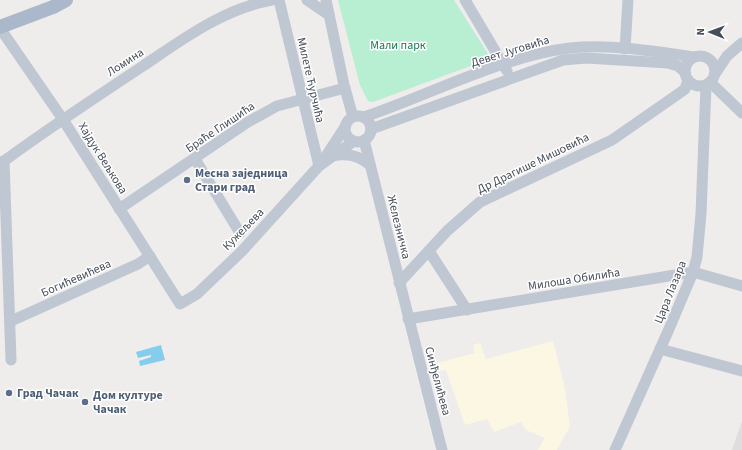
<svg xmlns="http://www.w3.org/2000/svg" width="742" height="450" font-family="'Source Sans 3',sans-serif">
	<rect width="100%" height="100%" fill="#efecec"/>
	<path fill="#fbf7e3" d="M 553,341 L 565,389 L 570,426 L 557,450 L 538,450 L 545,438 L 526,430 L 521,422 L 494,432 L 487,419 L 465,425 L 446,370 L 440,371 L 437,363 L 475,353 L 473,345 L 480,343 L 486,359 Z"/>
	<path fill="#e0ddde" d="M 742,421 L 742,450 L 732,450 Z"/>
	<path fill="#b8eed2" d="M 338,0 L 454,0 L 488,54 L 488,57 L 484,61 L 373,102 L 368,101 L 360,85 Z"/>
	<path fill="#85cdec" d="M 161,345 L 165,360 L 140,366 L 139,361 L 151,357 L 151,355 L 138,358 L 136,352 Z"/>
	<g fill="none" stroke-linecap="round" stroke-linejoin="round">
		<g stroke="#bfc7d2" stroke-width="11">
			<path d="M 279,0 L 319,166"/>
			<path d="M 307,0 L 329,15"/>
			<path d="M 326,0 L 344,85 L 353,117"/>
			<path d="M 465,0 L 507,71"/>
			<path d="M 0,28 L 62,118 L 180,304 L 197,294 L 242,251 L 319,166 L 354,141"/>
			<path d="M 625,49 L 628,0"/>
			<circle cx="700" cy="71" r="15"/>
			<path d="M 715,74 L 727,56 L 742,43"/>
			<path d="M 710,82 L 742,113"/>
			<circle cx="358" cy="129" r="13"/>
			<path d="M 364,117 C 429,95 503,56 570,48 C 611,44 654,51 694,57"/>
			<path d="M 371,129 L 563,60 L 586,58 L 668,63 L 678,66 L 685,72"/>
			<path d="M 364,140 L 442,450"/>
			<path d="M 326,156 L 345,127"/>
			<path d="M 332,156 C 347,153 358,155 370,165"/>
			<path d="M 195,159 L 240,233"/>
			<path d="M 4,161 L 11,360"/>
			<path d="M 0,162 L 4,161 C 49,128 96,97 143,66 C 183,39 223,9 272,0"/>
			<path d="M 119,209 L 248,122 L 277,106 L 345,88"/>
			<path d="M 429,251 L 467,310"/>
			<path d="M 399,283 L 447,231 L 480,202 L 612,140 L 681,92 L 685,89 L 688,80"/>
			<path d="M 408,319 L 693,272 L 742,286"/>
			<path d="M 11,321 L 138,264 L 150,256"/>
			<path d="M 660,349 L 742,371"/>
			<path d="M 615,450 L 669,329 L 693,272 L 697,257 L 701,214 L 706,85"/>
		</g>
		<path stroke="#abb8cc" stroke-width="14" d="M 0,27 L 53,7 L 66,0"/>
	</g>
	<g fill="#5c6f8a" stroke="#fff" stroke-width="1.5">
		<circle cx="187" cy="180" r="4"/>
		<circle cx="9" cy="393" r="4"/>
		<circle cx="85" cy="402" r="4"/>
	</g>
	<g text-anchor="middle" stroke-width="3" stroke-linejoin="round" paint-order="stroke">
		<g font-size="12" fill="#157a51" stroke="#fff">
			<text x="398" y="49">Мали парк</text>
		</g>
		<g font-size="12" fill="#444d59" stroke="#fff">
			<text transform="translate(510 51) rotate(-17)" y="4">Девет Југовића</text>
			<text transform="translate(125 62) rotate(-33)" y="4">Ломина</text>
			<text transform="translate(311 80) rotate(77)" y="4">Милете Ћурчића</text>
			<text transform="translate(220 127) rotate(-34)" y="4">Браће Глишића</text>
			<text transform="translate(103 158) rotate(58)" y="4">Хајдук Вељкова</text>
			<text transform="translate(533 163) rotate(-26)" y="4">Др Драгише Мишовића</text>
			<text transform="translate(399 227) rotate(76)" y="4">Железничка</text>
			<text transform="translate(243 229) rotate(-46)" y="4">Кужељева</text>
			<text transform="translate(76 278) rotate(-24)" y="4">Богићевићева</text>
			<text transform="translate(574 279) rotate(-9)" y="4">Милоша Обилића</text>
			<text transform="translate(670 292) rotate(-68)" y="4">Цара Лазара</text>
			<text transform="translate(438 381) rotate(75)" y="4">Синђелићева</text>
		</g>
		<g font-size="12" font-weight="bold" fill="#4e5e75" stroke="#fff" text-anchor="start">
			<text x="195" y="177">Месна заједница<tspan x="195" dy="14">Стари град</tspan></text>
			<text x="17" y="397">Град Чачак</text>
			<text x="93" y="399">Дом културе<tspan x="93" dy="14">Чачак</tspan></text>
		</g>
	</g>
	<g transform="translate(710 32) rotate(271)" stroke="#ffffff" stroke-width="3" paint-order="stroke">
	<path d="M0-3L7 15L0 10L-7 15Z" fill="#444d59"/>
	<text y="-6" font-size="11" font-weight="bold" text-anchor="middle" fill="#444d59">N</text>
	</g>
</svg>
